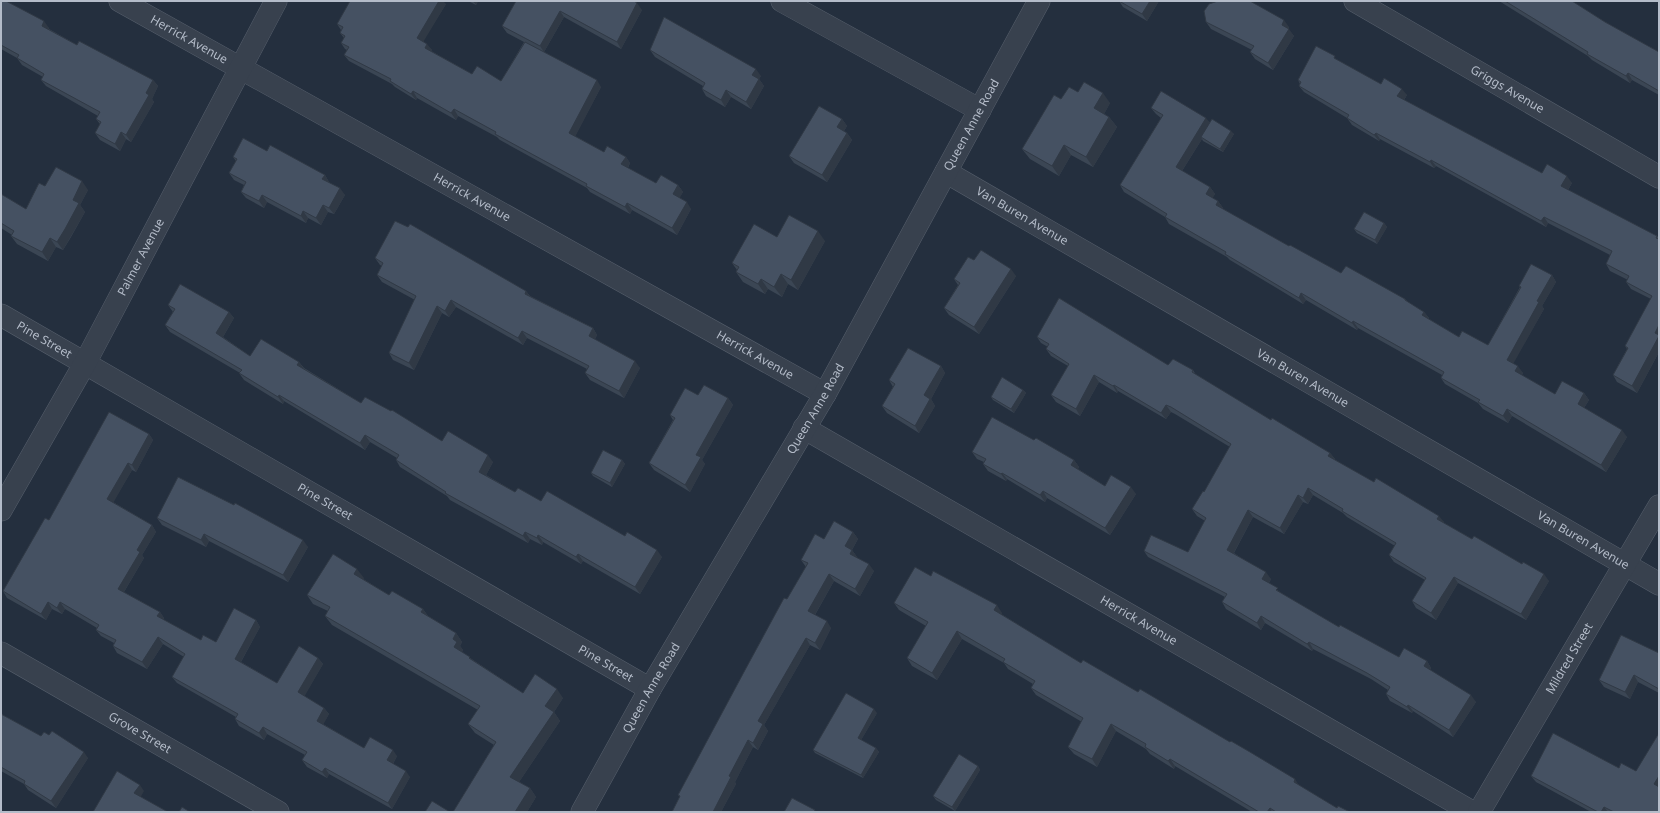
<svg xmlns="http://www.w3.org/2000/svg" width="1660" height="813" font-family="'Noto Sans',sans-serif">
	<rect width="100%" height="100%" fill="#242f3e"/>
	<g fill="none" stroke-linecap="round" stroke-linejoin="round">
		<g stroke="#565f6c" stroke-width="23">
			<g id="minor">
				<path id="s1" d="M 120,1 L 825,394"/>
				<path d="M 782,1 L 980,110"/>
				<path id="s2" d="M 1355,1 L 1659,177"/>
				<path id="s3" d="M 946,172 L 1659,584"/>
				<path id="s4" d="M 1,315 L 650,689"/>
				<path id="s5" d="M 804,428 L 1472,812"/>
				<path id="s6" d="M 1,510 L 85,363 L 276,1"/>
				<path id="s7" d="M 1,653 L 278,812"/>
				<path id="s8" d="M 1479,812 L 1659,506"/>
			</g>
		</g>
		<g stroke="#565f6c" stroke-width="23">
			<g id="tertiary">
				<path id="s9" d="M 582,812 L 650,689 L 825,394 L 1039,1"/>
			</g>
		</g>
		<use href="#minor" stroke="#38414e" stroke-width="22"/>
		<use href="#tertiary" stroke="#38414e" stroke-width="22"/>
	</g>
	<g fill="#3b4654">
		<path d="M 1,1 L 49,28 L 49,29 L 77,45 L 153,80 L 158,86 L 152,99 L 154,102 L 131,142 L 126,139 L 120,151 L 100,140 L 95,133 L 100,124 L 96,119 L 98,116 L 46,86 L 41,80 L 43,77 L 22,65 L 17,58 L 1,49 Z"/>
		<path d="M 468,1 L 478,1 L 476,5 Z"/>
		<path d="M 516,1 L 642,10 L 621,49 L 564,17 L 544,52 L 601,87 L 575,136 L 604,152 L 626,157 L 630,163 L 628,168 L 656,183 L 678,185 L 683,192 L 679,198 L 691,209 L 677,235 L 632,210 L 630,214 L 590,192 L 587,188 L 500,140 L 497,137 L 458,116 L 456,120 L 417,98 L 416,100 L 395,87 L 392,84 L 349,61 L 344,55 L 347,50 L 345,49 L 341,43 L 344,38 L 340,33 L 341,30 L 337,24 L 446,4 L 423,41 L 432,50 L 431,51 L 472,74 L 501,81 L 524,42 L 507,33 L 502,26 Z"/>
		<path d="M 1119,1 L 1159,1 L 1147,21 L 1123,7 Z"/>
		<path d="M 1499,1 L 1572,1 L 1605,22 L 1659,52 L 1659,95 L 1632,80 L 1630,83 L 1592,60 L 1588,56 Z"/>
		<path d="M 1206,22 L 1289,27 L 1288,29 L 1294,36 L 1273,70 L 1255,59 L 1250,52 L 1252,50 L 1211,29 Z"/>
		<path d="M 650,50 L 761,76 L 759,79 L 764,86 L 751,109 L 731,97 L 725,107 L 706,96 L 702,89 L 703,86 L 655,57 Z"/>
		<path d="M 1337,60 L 1381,84 L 1407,95 L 1404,100 L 1542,173 L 1572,183 L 1568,190 L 1657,236 L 1659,238 L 1659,352 L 1637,393 L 1617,382 L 1613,375 L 1627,349 L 1625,346 L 1651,299 L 1631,289 L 1626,282 L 1628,280 L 1610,271 L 1606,264 L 1610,255 L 1548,223 L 1546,227 L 1436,166 L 1434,168 L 1380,139 L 1379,141 L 1352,125 L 1347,118 L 1304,92 L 1299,86 L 1300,84 L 1298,80 Z"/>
		<path d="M 1078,92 L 1110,103 L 1104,114 L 1109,117 L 1117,127 L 1093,167 L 1071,155 L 1059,176 L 1030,159 L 1022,149 L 1061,99 Z"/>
		<path d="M 1151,108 L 1210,122 L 1234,134 L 1223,152 L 1203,141 L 1202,139 L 1182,171 L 1210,187 L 1215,194 L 1212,198 L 1218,201 L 1223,208 L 1222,209 L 1289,246 L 1341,273 L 1405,299 L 1408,302 L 1424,312 L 1429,318 L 1429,319 L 1459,337 L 1488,345 L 1520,287 L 1519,286 L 1552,275 L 1556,282 L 1542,306 L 1544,309 L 1513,363 L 1523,373 L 1522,375 L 1555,394 L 1584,393 L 1589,400 L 1584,408 L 1627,437 L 1606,472 L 1512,416 L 1508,423 L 1483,409 L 1478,403 L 1445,384 L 1441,378 L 1442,375 L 1358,328 L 1357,330 L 1306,300 L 1303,304 L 1230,260 L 1227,257 L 1169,224 L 1165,217 L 1124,192 L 1120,185 L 1161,118 L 1156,114 Z"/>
		<path d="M 842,119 L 847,126 L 844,131 L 847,133 L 852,140 L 827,182 L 794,163 L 789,156 Z"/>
		<path d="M 267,151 L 325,175 L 329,182 L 329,183 L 345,195 L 334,214 L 328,212 L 321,225 L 308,218 L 306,223 L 267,202 L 264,208 L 246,198 L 241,192 L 244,185 L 234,180 L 229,173 L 236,161 L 233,157 Z"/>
		<path d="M 45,186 L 88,190 L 80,205 L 85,212 L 71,237 L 63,250 L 56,247 L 48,261 L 17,244 L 11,236 L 12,235 L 1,228 L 1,194 L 26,209 Z"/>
		<path d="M 1384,223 L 1387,227 L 1377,244 L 1357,233 L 1354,229 Z"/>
		<path d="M 777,237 L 825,241 L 798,290 L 788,284 L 782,297 L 768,289 L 765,294 L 743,282 L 736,272 L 737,270 L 732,263 Z"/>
		<path d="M 375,258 L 526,291 L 530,296 L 593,328 L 597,335 L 595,339 L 640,368 L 624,398 L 590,380 L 585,373 L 587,369 L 527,338 L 523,345 L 456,307 L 449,317 L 442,313 L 414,370 L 393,360 L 389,353 L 415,300 L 382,282 L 377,275 L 382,266 L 380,265 Z"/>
		<path d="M 974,260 L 1016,276 L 979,334 L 949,315 L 944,308 L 958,285 L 954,279 Z"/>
		<path d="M 168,305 L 229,312 L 234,318 L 223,337 L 250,356 L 299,362 L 304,368 L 361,403 L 442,441 L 493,462 L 486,475 L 515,492 L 541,501 L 625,536 L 662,557 L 640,594 L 583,561 L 581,564 L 543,542 L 542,545 L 530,539 L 528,543 L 450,500 L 447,496 L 400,467 L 396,460 L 397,458 L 370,442 L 365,450 L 284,401 L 283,404 L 244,380 L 239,373 L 240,373 L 170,332 L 165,325 L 173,312 Z"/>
		<path d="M 1037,337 L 1193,370 L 1196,375 L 1271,420 L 1330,453 L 1335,459 L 1335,460 L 1444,522 L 1443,523 L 1549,581 L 1526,620 L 1458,583 L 1436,620 L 1416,608 L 1412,601 L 1425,580 L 1394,562 L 1389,555 L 1395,546 L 1347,517 L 1343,513 L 1313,495 L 1308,504 L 1303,502 L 1284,534 L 1253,517 L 1234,553 L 1271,579 L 1269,583 L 1281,593 L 1339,627 L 1399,657 L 1427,661 L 1431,668 L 1430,670 L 1476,702 L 1453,737 L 1413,711 L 1412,713 L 1390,701 L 1386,694 L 1388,690 L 1371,679 L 1313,649 L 1312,651 L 1265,623 L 1261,630 L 1226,609 L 1222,602 L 1225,597 L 1148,557 L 1144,551 L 1188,552 L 1205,521 L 1197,516 L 1192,509 L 1204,492 L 1230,447 L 1175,414 L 1171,412 L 1166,419 L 1118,391 L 1117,393 L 1099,382 L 1080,416 L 1056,402 L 1051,395 L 1068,366 L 1051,356 L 1046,349 L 1048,347 L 1041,343 Z"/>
		<path d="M 941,366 L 945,373 L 931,399 L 935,406 L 919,433 L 887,413 L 882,406 L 893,387 L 889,380 Z"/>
		<path d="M 1023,390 L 1026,393 L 1014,413 L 993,400 L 991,397 Z"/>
		<path d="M 698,395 L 728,398 L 733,405 L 702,460 L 705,464 L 690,492 L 654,470 L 649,463 L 673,420 L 670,415 Z"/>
		<path d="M 149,434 L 153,440 L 136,472 L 132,470 L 113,502 L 152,525 L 156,532 L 142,555 L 144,558 L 124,592 L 160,612 L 164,618 L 164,620 L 201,640 L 216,642 L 256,620 L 260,627 L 241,662 L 277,683 L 318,658 L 323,664 L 304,696 L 324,708 L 329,714 L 323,724 L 364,748 L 397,756 L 393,764 L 410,777 L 392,809 L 329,774 L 327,778 L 307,767 L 302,760 L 305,755 L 267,734 L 264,740 L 239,726 L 235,719 L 236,717 L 177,683 L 172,677 L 184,657 L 163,644 L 147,669 L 117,653 L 113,646 L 114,643 L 101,636 L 96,630 L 97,628 L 65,609 L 62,614 L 52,609 L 46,620 L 7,598 L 3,591 L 49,520 Z"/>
		<path d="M 1034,440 L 1074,460 L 1079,467 L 1078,469 L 1105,486 L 1136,494 L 1110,535 L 1047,498 L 1045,502 L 1007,479 L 1006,481 L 988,471 L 983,464 L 984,462 L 977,459 L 972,452 Z"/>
		<path d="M 622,460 L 625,464 L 612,487 L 593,476 L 591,473 Z"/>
		<path d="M 234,505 L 308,547 L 288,582 L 209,541 L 206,547 L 162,525 L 157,518 Z"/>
		<path d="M 853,532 L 858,539 L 852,550 L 857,557 L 857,558 L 874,571 L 860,596 L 834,581 L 815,615 L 831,628 L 820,650 L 810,645 L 764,725 L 768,731 L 758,750 L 753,747 L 735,782 L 736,784 L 721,812 L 672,812 L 680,797 L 678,795 L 787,599 L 806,567 L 801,560 L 824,539 Z"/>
		<path d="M 931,576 L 1002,613 L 1001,614 L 1081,663 L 1138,692 L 1337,808 L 1350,812 L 1252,812 L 1175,766 L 1174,769 L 1150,754 L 1146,749 L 1116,731 L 1097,767 L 1074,754 L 1068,747 L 1082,722 L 1036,695 L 1031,688 L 1033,684 L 1008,669 L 1004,663 L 962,639 L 937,680 L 912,666 L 907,658 L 926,626 L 899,610 L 894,603 Z"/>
		<path d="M 364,578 L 363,579 L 389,595 L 423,609 L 428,616 L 456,633 L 462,642 L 460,646 L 463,650 L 462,652 L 473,660 L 523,693 L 563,698 L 554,712 L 560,721 L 519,782 L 530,788 L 536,797 L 527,812 L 453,812 L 494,745 L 475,733 L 468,724 L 478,710 L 332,625 L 325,616 L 328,611 L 313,604 L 307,595 Z"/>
		<path d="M 1659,653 L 1659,693 L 1638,682 L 1630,699 L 1604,687 L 1599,680 Z"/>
		<path d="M 1,712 L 3,715 L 41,736 L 49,735 L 88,758 L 56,808 L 28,790 L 24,784 L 1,771 Z"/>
		<path d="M 877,713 L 861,740 L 876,748 L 879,752 L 863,778 L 815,753 L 813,750 Z"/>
		<path d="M 978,766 L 980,770 L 955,811 L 936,800 L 933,796 Z"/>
		<path d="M 1531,776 L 1659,812 L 1591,812 L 1536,782 Z"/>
	</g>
	<g fill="#303945">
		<path d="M 439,1 L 443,1 L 446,4 L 422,44 L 417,38 Z"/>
		<path d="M 473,1 L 478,1 L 476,5 Z"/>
		<path d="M 1150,1 L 1159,1 L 1147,21 L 1142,14 Z"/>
		<path d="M 637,3 L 642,10 L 621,49 L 617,42 Z"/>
		<path d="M 560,11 L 564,17 L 544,52 L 540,46 Z"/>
		<path d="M 1284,20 L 1289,27 L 1286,32 L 1282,25 Z"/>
		<path d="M 44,21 L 49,28 L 47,33 L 42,26 Z"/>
		<path d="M 1289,29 L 1294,36 L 1273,70 L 1268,63 Z"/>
		<path d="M 427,44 L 432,50 L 430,54 L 425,48 Z"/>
		<path d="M 756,69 L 761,76 L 757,82 L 752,75 Z"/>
		<path d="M 1628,73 L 1632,80 L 1630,83 L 1626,76 Z"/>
		<path d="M 759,79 L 764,86 L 751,109 L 746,102 Z"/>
		<path d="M 153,80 L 158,86 L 152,99 L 154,102 L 131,142 L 126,135 L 146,93 Z"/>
		<path d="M 597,80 L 601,87 L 574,139 L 569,133 Z"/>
		<path d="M 1402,89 L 1407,95 L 1402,103 L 1397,96 Z"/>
		<path d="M 726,90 L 731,97 L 725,107 L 721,100 Z"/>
		<path d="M 413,91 L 417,98 L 416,100 L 411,94 Z"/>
		<path d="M 1103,93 L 1110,103 L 1102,118 L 1094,108 Z"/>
		<path d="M 454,109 L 458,116 L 456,120 L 451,113 Z"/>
		<path d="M 1109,117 L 1117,127 L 1093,167 L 1086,157 Z"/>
		<path d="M 1206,118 L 1211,124 L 1201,137 L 1202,139 L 1180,174 L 1176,167 Z"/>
		<path d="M 842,119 L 847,126 L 842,134 L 837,127 Z"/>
		<path d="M 1231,131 L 1234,134 L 1223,152 L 1220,149 Z"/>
		<path d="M 121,132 L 126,139 L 120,151 L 115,144 Z"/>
		<path d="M 847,133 L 852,140 L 827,182 L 822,175 Z"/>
		<path d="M 1376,133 L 1380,139 L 1379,141 L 1374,135 Z"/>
		<path d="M 1064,145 L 1071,155 L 1059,176 L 1052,166 Z"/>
		<path d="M 626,157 L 630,163 L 626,171 L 621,164 Z"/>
		<path d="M 1431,160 L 1436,166 L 1434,168 L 1430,162 Z"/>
		<path d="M 325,175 L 329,182 L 327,186 L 322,179 Z"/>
		<path d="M 1567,176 L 1572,183 L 1566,193 L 1561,186 Z"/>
		<path d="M 82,181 L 88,190 L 80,205 L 85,212 L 63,250 L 57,242 L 73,200 Z"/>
		<path d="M 678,185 L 683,192 L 678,201 L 673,194 Z"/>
		<path d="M 1210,187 L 1215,194 L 1211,201 L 1206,194 Z"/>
		<path d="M 340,188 L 345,195 L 334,214 L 329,208 Z"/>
		<path d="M 262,195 L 267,202 L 264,208 L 259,201 Z"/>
		<path d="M 1218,201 L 1223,208 L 1221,212 L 1216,205 Z"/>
		<path d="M 687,202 L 691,209 L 677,235 L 672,228 Z"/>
		<path d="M 627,203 L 632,210 L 630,214 L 625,207 Z"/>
		<path d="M 323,205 L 328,212 L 321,225 L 316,218 Z"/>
		<path d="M 303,211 L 308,218 L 306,223 L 301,216 Z"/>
		<path d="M 1544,217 L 1548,223 L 1546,227 L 1541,221 Z"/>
		<path d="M 1384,223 L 1387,227 L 1377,244 L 1375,240 Z"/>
		<path d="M 818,231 L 825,241 L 798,290 L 791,280 Z"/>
		<path d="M 50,238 L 56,247 L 48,261 L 42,252 Z"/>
		<path d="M 1011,269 L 1016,276 L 979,334 L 974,327 Z"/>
		<path d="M 781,274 L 788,284 L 782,297 L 774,287 Z"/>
		<path d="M 1552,275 L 1556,282 L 1542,306 L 1544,309 L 1512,366 L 1507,360 L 1537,301 Z"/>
		<path d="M 761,279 L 768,289 L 765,294 L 758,284 Z"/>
		<path d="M 526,291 L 531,298 L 525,294 Z"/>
		<path d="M 1301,293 L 1306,300 L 1303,304 L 1299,298 Z"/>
		<path d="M 451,300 L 456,307 L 449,317 L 445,311 Z"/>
		<path d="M 437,306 L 442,313 L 414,370 L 409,363 Z"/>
		<path d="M 229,312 L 234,318 L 221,340 L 216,333 Z"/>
		<path d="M 1424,312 L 1429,318 L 1427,322 L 1422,315 Z"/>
		<path d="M 1353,321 L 1358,328 L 1357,330 L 1352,323 Z"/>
		<path d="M 1659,325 L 1659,352 L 1637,393 L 1632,386 L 1655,333 Z"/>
		<path d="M 593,328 L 597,335 L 593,343 L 589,336 Z"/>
		<path d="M 522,331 L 527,338 L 523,345 L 518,338 Z"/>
		<path d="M 635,361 L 640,368 L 624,398 L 619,391 Z"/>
		<path d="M 299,362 L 304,369 L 297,365 Z"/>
		<path d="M 941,366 L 945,373 L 931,399 L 935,406 L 919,433 L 915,426 L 924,395 Z"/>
		<path d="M 1518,366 L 1523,373 L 1520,378 L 1515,371 Z"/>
		<path d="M 1094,375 L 1099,382 L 1080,416 L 1076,409 Z"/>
		<path d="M 1114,385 L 1118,391 L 1117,393 L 1113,386 Z"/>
		<path d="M 1023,390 L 1026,393 L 1014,413 L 1011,409 Z"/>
		<path d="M 1584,393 L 1589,400 L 1582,411 L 1578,404 Z"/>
		<path d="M 279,395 L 284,401 L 283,404 L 278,397 Z"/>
		<path d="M 728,398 L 733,405 L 702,460 L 705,464 L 690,492 L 685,485 L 696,455 Z"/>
		<path d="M 1166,405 L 1171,412 L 1166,419 L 1161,413 Z"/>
		<path d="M 1507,409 L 1512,416 L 1508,423 L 1503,416 Z"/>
		<path d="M 1622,430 L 1627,437 L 1606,472 L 1601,465 Z"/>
		<path d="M 149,434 L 153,440 L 136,472 L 132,465 Z"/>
		<path d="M 365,435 L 370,442 L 365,450 L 360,443 Z"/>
		<path d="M 1330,453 L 1335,459 L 1333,463 L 1328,456 Z"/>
		<path d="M 488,455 L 493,462 L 484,479 L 479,472 Z"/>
		<path d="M 622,460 L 625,464 L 612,487 L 610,483 Z"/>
		<path d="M 1074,460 L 1079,467 L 1076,472 L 1071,465 Z"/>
		<path d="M 128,463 L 132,470 L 112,505 L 107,499 Z"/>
		<path d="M 1002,473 L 1007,479 L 1006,481 L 1001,474 Z"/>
		<path d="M 1131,487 L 1136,494 L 1110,535 L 1105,528 Z"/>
		<path d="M 1308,488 L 1313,495 L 1308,504 L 1303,498 Z"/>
		<path d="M 1043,491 L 1047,498 L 1045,502 L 1040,495 Z"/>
		<path d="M 1298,495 L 1303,502 L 1284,534 L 1280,528 Z"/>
		<path d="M 1248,510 L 1253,517 L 1232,556 L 1227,550 Z"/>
		<path d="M 1439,516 L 1444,522 L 1441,526 L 1437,519 Z"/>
		<path d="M 152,525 L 156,532 L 142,555 L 144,558 L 122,595 L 118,589 L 137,550 Z"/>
		<path d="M 525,532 L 530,539 L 528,543 L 523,536 Z"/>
		<path d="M 853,532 L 858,539 L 850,553 L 845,546 Z"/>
		<path d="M 204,534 L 209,541 L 206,547 L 201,540 Z"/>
		<path d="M 538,535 L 543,542 L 542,545 L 537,538 Z"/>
		<path d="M 303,540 L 308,547 L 288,582 L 283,575 Z"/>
		<path d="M 657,550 L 662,557 L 640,594 L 635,587 Z"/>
		<path d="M 852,550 L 857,557 L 855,561 L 850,554 Z"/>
		<path d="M 578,554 L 583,561 L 581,564 L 576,557 Z"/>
		<path d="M 869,564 L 874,571 L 860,596 L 855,589 Z"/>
		<path d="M 357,569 L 364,578 L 360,583 L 354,574 Z"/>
		<path d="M 1266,572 L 1271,579 L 1267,586 L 1262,579 Z"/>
		<path d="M 829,574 L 834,581 L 813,618 L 808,611 Z"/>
		<path d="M 1544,574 L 1549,581 L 1526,620 L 1521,614 Z"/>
		<path d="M 1454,577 L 1458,583 L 1436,620 L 1431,613 Z"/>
		<path d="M 48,602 L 52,609 L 46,620 L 41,614 Z"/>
		<path d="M 60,602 L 65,609 L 62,614 L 57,608 Z"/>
		<path d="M 997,605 L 1002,613 L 999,618 L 994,610 Z"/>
		<path d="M 423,609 L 429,618 L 421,612 Z"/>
		<path d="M 160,612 L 164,618 L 162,623 L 157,616 Z"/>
		<path d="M 1261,616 L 1265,623 L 1261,630 L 1257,623 Z"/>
		<path d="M 256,620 L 260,627 L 239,665 L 235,659 Z"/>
		<path d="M 827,621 L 831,628 L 820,650 L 815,643 Z"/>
		<path d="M 957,631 L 962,639 L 937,680 L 932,673 Z"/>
		<path d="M 456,633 L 462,642 L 460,646 L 463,650 L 460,656 L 454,647 L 453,639 Z"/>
		<path d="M 158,637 L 163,644 L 147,669 L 142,662 Z"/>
		<path d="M 806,638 L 810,645 L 764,725 L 768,731 L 758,750 L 753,743 L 758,721 Z"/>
		<path d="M 1309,642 L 1313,649 L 1312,651 L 1307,644 Z"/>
		<path d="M 318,658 L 323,664 L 303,699 L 298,692 Z"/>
		<path d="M 1427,661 L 1431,668 L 1428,673 L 1424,666 Z"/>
		<path d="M 1634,675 L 1638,682 L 1630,699 L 1625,692 Z"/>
		<path d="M 557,689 L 563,698 L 554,712 L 560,721 L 517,785 L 510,777 L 545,706 Z"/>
		<path d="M 1471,695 L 1476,702 L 1453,737 L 1449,730 Z"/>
		<path d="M 1408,705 L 1413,711 L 1412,713 L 1407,707 Z"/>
		<path d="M 324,708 L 329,714 L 322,727 L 317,721 Z"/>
		<path d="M 874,709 L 877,713 L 860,742 L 858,738 Z"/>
		<path d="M 1111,724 L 1116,731 L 1097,767 L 1092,759 Z"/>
		<path d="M 263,727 L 267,734 L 264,740 L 259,733 Z"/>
		<path d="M 748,740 L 753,747 L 735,782 L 736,784 L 721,812 L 713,812 L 729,776 Z"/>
		<path d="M 876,748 L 879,752 L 863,778 L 861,775 Z"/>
		<path d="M 393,750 L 397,756 L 391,767 L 387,760 Z"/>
		<path d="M 84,752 L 88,758 L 56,808 L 51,801 Z"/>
		<path d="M 1170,759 L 1175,766 L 1174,769 L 1168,761 Z"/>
		<path d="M 978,766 L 980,770 L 955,811 L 952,807 Z"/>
		<path d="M 325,768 L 329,774 L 327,778 L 322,772 Z"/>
		<path d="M 406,771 L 410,777 L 392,809 L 388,803 Z"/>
		<path d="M 1659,776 L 1659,791 L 1654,784 Z"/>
		<path d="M 1295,779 L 1300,787 L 1294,782 Z"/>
		<path d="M 140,785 L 144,791 L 139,800 L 134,793 Z"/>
		<path d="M 530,788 L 536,797 L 527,812 L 515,812 Z"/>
		<path d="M 1604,807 L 1608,812 L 1601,812 Z"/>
		<path d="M 1270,808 L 1272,812 L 1267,812 Z"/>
	</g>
	<g fill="#455162" stroke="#303945">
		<path d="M 1,1 L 6,1 L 44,21 L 42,26 L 77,45 L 79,41 L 153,80 L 146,93 L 149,95 L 126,135 L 121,132 L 115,144 L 95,133 L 101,122 L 96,119 L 100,112 L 41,80 L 44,74 L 17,58 L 19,55 L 1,45 Z"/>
		<path d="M 350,1 L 439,1 L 417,38 L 427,44 L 425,48 L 472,74 L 477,66 L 501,81 L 525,42 L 597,80 L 569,133 L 604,152 L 607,146 L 626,157 L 621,164 L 656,183 L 661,175 L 678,185 L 673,194 L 687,202 L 672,228 L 627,203 L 625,207 L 586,186 L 587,184 L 495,134 L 496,132 L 454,109 L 451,113 L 413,91 L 411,94 L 390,81 L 391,79 L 344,55 L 349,47 L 341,43 L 345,36 L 340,33 L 343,27 L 337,24 Z"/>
		<path d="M 516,1 L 634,1 L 637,3 L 617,42 L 560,11 L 540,46 L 502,26 Z"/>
		<path d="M 1119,1 L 1150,1 L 1142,14 Z"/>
		<path d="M 1218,1 L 1250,1 L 1284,20 L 1282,25 L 1289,29 L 1268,63 L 1250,52 L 1254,46 L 1206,22 L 1204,11 L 1209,4 Z"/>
		<path d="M 1505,1 L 1572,1 L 1605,22 L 1659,52 L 1659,91 L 1628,73 L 1626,76 L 1587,54 L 1588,52 Z"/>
		<path d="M 664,17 L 756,69 L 752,75 L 759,79 L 746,102 L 726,90 L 721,100 L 702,89 L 705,83 L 650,50 Z"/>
		<path d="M 1316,46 L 1335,56 L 1334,58 L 1381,84 L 1384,78 L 1402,89 L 1397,96 L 1542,173 L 1547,164 L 1567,176 L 1561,186 L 1657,236 L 1656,238 L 1659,239 L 1659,325 L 1655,333 L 1659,335 L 1659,336 L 1632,386 L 1613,375 L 1628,348 L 1625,346 L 1652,296 L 1626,282 L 1629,276 L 1606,264 L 1612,251 L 1544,217 L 1541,221 L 1431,160 L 1430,162 L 1376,133 L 1374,135 L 1347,118 L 1349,115 L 1299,86 L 1301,82 L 1298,80 Z"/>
		<path d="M 1084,82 L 1103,93 L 1094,108 L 1109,117 L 1086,157 L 1064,145 L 1052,166 L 1022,149 L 1054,95 L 1061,99 L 1069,87 L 1078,92 Z"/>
		<path d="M 1161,91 L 1206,118 L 1176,167 L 1210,187 L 1206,194 L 1218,201 L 1216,205 L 1289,246 L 1290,245 L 1341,273 L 1346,266 L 1405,299 L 1405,300 L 1424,312 L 1422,315 L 1459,337 L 1462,331 L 1488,345 L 1521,287 L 1519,286 L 1531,264 L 1552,275 L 1537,301 L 1539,302 L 1507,360 L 1518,366 L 1515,371 L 1555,394 L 1562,381 L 1584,393 L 1578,404 L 1622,430 L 1601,465 L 1507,409 L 1503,416 L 1478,402 L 1480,400 L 1441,378 L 1444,372 L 1353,321 L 1352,323 L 1301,293 L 1299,298 L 1225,254 L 1226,252 L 1165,217 L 1167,214 L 1120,185 L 1163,115 L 1151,108 Z"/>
		<path d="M 819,106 L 842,119 L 837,127 L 847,133 L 822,175 L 789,156 Z"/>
		<path d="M 1212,119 L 1231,131 L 1220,149 L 1201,137 Z"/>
		<path d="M 243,138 L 267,151 L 270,145 L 325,175 L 322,179 L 340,188 L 329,208 L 323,205 L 316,218 L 303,211 L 301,216 L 262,195 L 259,201 L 241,192 L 246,182 L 229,173 L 237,159 L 233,157 Z"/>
		<path d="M 56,167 L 82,181 L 73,200 L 79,203 L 65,229 L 57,242 L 50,238 L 42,252 L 11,236 L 14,231 L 1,223 L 1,194 L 26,209 L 39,183 L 45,186 Z"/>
		<path d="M 1364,212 L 1384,223 L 1375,240 L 1354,229 Z"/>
		<path d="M 789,215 L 818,231 L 791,280 L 781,274 L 774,287 L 761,279 L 758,284 L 736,272 L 739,267 L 732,263 L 754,224 L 777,237 Z"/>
		<path d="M 395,221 L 408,227 L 410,224 L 526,291 L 525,294 L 593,328 L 589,336 L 635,361 L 619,391 L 585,373 L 589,366 L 522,331 L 518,338 L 451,300 L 445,311 L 437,306 L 409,363 L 389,353 L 416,296 L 377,275 L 383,263 L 375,258 Z"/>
		<path d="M 981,250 L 1011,269 L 974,327 L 944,308 L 960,283 L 954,279 L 968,257 L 974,260 Z"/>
		<path d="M 180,284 L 229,312 L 216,333 L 250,356 L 261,339 L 299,362 L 297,365 L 361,403 L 365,397 L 391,411 L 392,410 L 442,441 L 448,431 L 488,455 L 479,472 L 515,492 L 518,488 L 541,501 L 547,491 L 625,536 L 627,532 L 657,550 L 635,587 L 578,554 L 576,557 L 538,535 L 537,538 L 525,532 L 523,536 L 445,493 L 446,492 L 396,460 L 399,455 L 365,435 L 360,443 L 279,395 L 278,397 L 239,373 L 242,370 L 165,325 L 175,309 L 168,305 Z"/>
		<path d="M 1059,298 L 1168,365 L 1173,359 L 1193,370 L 1192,372 L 1271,420 L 1272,418 L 1330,453 L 1328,456 L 1374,482 L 1376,478 L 1439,516 L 1437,519 L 1472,539 L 1474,536 L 1522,564 L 1523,562 L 1544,574 L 1521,614 L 1454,577 L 1431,613 L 1412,601 L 1426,578 L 1389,555 L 1396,543 L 1342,511 L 1343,509 L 1308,488 L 1303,498 L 1298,495 L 1280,528 L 1248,510 L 1227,550 L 1266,572 L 1262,579 L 1278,588 L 1276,590 L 1339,627 L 1340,625 L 1399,657 L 1404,648 L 1427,661 L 1424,666 L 1471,695 L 1449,730 L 1408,705 L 1407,707 L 1386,694 L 1390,687 L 1367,673 L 1309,642 L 1307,644 L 1261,616 L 1257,623 L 1222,602 L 1227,594 L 1144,551 L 1151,535 L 1188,552 L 1206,518 L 1192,509 L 1203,491 L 1204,492 L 1231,444 L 1171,407 L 1166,405 L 1161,413 L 1114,385 L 1113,386 L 1094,375 L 1076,409 L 1051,395 L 1069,364 L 1046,349 L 1049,344 L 1037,337 Z"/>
		<path d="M 908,348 L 941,366 L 924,395 L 930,399 L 915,426 L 882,406 L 895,384 L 889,380 Z"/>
		<path d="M 1002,377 L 1023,390 L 1011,409 L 991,397 Z"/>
		<path d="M 704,385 L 728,398 L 696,455 L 701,457 L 685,485 L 649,463 L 675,418 L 670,415 L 685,388 L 698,395 Z"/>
		<path d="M 109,412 L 149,434 L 132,465 L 128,463 L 107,499 L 152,525 L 137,550 L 140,552 L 118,589 L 160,612 L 157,616 L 201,640 L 203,635 L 216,642 L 234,608 L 256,620 L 235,659 L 277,683 L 299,646 L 318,658 L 298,692 L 324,708 L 317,721 L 364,748 L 370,737 L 393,750 L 387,760 L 406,771 L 388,803 L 325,768 L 322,772 L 302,760 L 307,752 L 263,727 L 259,733 L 235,719 L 238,714 L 172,677 L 185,654 L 158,637 L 142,662 L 113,646 L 116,640 L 96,630 L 99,625 L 60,602 L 57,608 L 48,602 L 41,614 L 3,591 L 45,518 L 49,520 Z"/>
		<path d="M 992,417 L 1034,440 L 1036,438 L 1074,460 L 1071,465 L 1105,486 L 1111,475 L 1131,487 L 1105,528 L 1043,491 L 1040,495 L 1002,473 L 1001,474 L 983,464 L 986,459 L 972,452 Z"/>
		<path d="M 603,450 L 622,460 L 610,483 L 591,473 Z"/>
		<path d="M 178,477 L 234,505 L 235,503 L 303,540 L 283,575 L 204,534 L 201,540 L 157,518 Z"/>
		<path d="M 834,521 L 853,532 L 845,546 L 852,550 L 850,554 L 869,564 L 855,589 L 829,574 L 808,611 L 827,621 L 815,643 L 806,638 L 758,721 L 763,724 L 753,743 L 748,740 L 729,776 L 731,777 L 713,812 L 672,812 L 680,796 L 678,795 L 745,670 L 784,598 L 787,599 L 808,563 L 801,560 L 815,534 L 824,539 Z"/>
		<path d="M 333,554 L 357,569 L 354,574 L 389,595 L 392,591 L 423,609 L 421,612 L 456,633 L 453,639 L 457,642 L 454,647 L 470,657 L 469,658 L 523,693 L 535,674 L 557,689 L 545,706 L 554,712 L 510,777 L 530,788 L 515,812 L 453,812 L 496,742 L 468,724 L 480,706 L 325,616 L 330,607 L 307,595 Z"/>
		<path d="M 915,567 L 931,576 L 933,571 L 997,605 L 994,610 L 1081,663 L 1083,660 L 1138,692 L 1140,689 L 1230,742 L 1231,741 L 1250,752 L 1295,779 L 1294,782 L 1337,808 L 1338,806 L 1350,812 L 1276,812 L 1270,808 L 1267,812 L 1259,812 L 1170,759 L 1168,761 L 1145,747 L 1146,744 L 1111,724 L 1092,759 L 1068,747 L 1083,718 L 1031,688 L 1035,681 L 1003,662 L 1005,659 L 957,631 L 932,673 L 907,658 L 928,622 L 894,603 Z"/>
		<path d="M 1621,635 L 1659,653 L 1659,689 L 1634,675 L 1625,692 L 1599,680 Z"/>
		<path d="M 846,693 L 874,709 L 858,738 L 876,748 L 861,775 L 813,750 Z"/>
		<path d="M 1,714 L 41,736 L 44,732 L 49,735 L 52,731 L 84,752 L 51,801 L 24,784 L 25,781 L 1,767 Z"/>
		<path d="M 1553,733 L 1619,768 L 1621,763 L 1636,771 L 1659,733 L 1659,776 L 1654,784 L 1659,787 L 1659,812 L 1614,812 L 1604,807 L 1601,812 L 1598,812 L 1531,776 Z"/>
		<path d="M 959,754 L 978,766 L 952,807 L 933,796 Z"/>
		<path d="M 117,771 L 140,785 L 134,793 L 168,812 L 93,812 Z"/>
		<path d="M 792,798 L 815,810 L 814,812 L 784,812 Z"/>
		<path d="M 432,801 L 450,812 L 425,812 Z"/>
		<path d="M 182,807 L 190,812 L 179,812 Z"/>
	</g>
	<g text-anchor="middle" stroke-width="3" stroke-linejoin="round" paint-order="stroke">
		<g font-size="12" fill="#b4bcc9" stroke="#1d2633">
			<text dy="4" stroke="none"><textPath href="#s1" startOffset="79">Herrick Avenue</textPath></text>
			<text dy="4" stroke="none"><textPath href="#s2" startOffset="176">Griggs Avenue</textPath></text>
			<text dy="4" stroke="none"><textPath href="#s9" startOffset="790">Queen Anne Road</textPath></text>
			<text dy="4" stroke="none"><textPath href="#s1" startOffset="403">Herrick Avenue</textPath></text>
			<text dy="4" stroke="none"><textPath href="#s3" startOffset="88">Van Buren Avenue</textPath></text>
			<text dy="4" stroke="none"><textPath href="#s6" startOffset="289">Palmer Avenue</textPath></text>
			<text dy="4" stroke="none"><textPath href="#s4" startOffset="50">Pine Street</textPath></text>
			<text dy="4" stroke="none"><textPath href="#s1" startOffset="727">Herrick Avenue</textPath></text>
			<text dy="4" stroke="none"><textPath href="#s3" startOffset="412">Van Buren Avenue</textPath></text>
			<text dy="4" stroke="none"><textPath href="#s9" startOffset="466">Queen Anne Road</textPath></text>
			<text dy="4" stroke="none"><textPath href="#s4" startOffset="374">Pine Street</textPath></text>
			<text dy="4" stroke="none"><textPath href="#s3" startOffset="736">Van Buren Avenue</textPath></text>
			<text dy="4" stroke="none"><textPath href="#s5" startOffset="386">Herrick Avenue</textPath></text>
			<text dy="4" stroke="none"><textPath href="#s8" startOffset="178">Mildred Street</textPath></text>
			<text dy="4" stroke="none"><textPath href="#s4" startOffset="698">Pine Street</textPath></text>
			<text dy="4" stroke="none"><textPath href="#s9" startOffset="142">Queen Anne Road</textPath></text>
			<text dy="4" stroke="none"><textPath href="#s7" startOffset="160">Grove Street</textPath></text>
		</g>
	</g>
	<rect width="1660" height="813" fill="none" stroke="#b4bcc9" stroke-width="4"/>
</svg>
